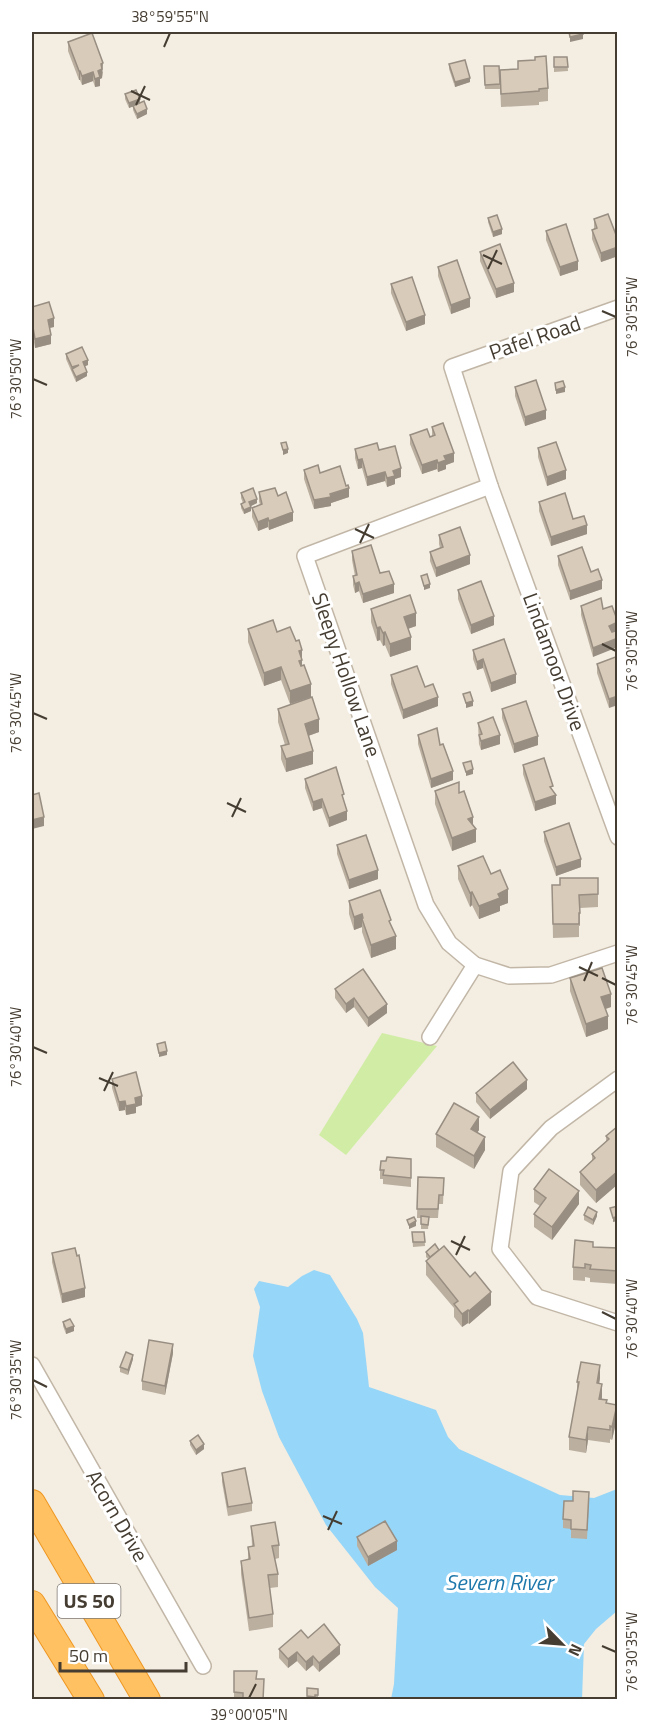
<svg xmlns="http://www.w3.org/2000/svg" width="649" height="1731" font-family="'Titillium Web',sans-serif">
	<rect width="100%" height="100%" fill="#f3ede2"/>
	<path fill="#d1eda5" d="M 382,1033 L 437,1046 L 346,1155 L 319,1135 Z"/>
	<path fill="#96d6f8" d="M 314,1270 L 330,1275 L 357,1319 L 363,1333 L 369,1387 L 436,1410 L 448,1437 L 459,1449 L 560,1495 L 594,1498 L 617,1489 L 617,1611 L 596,1629 L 584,1644 L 582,1699 L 391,1699 L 394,1684 L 398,1608 L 375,1587 L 326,1525 L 279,1437 L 262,1391 L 253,1356 L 260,1307 L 254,1289 L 259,1281 L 288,1287 L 302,1276 Z"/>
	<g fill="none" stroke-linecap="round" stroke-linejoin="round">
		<g stroke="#c2b7a7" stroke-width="18">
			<g id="street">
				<path d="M 618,308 L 452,367 L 490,486 L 618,837"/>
				<path d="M 475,965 L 449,943 L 426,905 L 305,556 L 490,486"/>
				<path d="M 430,1037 L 475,965 L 509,976 L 551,975 L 618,953"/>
				<path d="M 618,1079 L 551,1128 L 511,1171 L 500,1249 L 537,1297 L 618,1323"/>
				<path d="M 32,1365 L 203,1666"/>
			</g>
		</g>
		<g stroke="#ef9721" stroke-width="28">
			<g id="highway">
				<path d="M 32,1503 L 147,1700"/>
				<path d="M 32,1604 L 91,1700"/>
			</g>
		</g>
		<use href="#street" stroke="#fff" stroke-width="15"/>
		<use href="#highway" stroke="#ffc161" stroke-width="26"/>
	</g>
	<g fill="#bbaf9f">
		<path d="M 68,42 L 103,72 L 102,78 L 100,79 L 100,86 L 95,87 L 93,81 L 82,85 L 80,80 L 79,80 L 68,51 Z"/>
		<path d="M 554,57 L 567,57 L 568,71 L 554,72 Z"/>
		<path d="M 535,60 L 548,88 L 548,101 L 539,102 L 539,105 L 501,107 L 500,83 L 518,69 L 518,61 Z"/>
		<path d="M 449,64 L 470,82 L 455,87 L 449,69 Z"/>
		<path d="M 484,66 L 499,66 L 500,89 L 485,89 Z"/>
		<path d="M 125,94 L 140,103 L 147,114 L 137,119 L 133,110 L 133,106 L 129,108 L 125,99 Z"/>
		<path d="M 488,218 L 502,234 L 493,237 L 488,222 Z"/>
		<path d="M 594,219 L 618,240 L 618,256 L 601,262 L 592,239 L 592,230 L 594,230 Z"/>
		<path d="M 546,231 L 578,270 L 560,276 L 546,240 Z"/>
		<path d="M 480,252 L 514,292 L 496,298 L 480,261 Z"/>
		<path d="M 438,267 L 470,307 L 451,314 L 438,276 Z"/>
		<path d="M 391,284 L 425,324 L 406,331 L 391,293 Z"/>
		<path d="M 32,307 L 54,327 L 50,328 L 51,344 L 35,348 L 32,331 Z"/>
		<path d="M 66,354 L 88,365 L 85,366 L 87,376 L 76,382 L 66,359 Z"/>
		<path d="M 515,387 L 546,419 L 525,426 L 515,396 Z"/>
		<path d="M 432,427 L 454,462 L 446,465 L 446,469 L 438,472 L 437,469 L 422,474 L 410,444 L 410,435 L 430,437 L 432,436 Z"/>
		<path d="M 538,448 L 566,479 L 547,486 L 538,457 Z"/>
		<path d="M 355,449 L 379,450 L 401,477 L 395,479 L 395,484 L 387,487 L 385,481 L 367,486 L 362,468 L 358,469 L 355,458 Z"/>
		<path d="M 304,470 L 320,473 L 346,486 L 349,497 L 331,503 L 331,506 L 314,509 L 304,479 Z"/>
		<path d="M 259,492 L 278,496 L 293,521 L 269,530 L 268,527 L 258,531 L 252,517 L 252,508 L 260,505 L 259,501 Z"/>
		<path d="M 241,493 L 257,503 L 251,506 L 251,511 L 244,514 L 241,508 L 241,504 L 243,503 L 241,498 Z"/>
		<path d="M 539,502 L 573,519 L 587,534 L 551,546 L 539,511 Z"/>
		<path d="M 439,535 L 470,564 L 436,577 L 430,561 L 430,552 L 440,548 L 439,544 Z"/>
		<path d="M 352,551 L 380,573 L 394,593 L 363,603 L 359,591 L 355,593 L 353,585 L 353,576 L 355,576 L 352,560 Z"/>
		<path d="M 558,556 L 591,572 L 602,589 L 570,600 L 558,565 Z"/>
		<path d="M 458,590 L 494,625 L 471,634 L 458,599 Z"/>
		<path d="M 581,606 L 603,609 L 593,657 L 581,615 Z"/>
		<path d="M 371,609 L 416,626 L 408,629 L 411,650 L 390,657 L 385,645 L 383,646 L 380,640 L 377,641 L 371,622 Z"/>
		<path d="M 248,629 L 277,632 L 296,641 L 302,650 L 302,666 L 311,697 L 290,704 L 281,680 L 264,686 L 248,642 Z"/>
		<path d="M 473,650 L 516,683 L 491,692 L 483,668 L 477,670 L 473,659 Z"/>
		<path d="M 618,656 L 609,708 L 597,673 L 597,664 Z"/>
		<path d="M 391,675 L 425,687 L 438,706 L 403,719 L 391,684 Z"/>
		<path d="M 278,709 L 319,732 L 308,736 L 313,764 L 286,772 L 281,759 L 281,746 L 285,745 L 278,722 Z"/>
		<path d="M 502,709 L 538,745 L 514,753 L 502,718 Z"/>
		<path d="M 478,723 L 500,744 L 481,750 L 479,744 Z"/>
		<path d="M 418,735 L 440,745 L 453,780 L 431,788 L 418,744 Z"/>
		<path d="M 523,765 L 556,804 L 535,811 L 523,774 Z"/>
		<path d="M 305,779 L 344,803 L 347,820 L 329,827 L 322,808 L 313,811 L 305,788 Z"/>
		<path d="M 435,791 L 459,793 L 473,826 L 476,842 L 452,851 L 435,804 Z"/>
		<path d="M 544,832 L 581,867 L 556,876 L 544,841 Z"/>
		<path d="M 337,845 L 378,879 L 349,889 L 337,854 Z"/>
		<path d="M 458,866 L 491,874 L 508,903 L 500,906 L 500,911 L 479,919 L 472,905 L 470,907 L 458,879 Z"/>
		<path d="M 552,885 L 598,894 L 598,907 L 580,908 L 580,926 L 579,926 L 579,937 L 553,938 Z"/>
		<path d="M 349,901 L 391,926 L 396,949 L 371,958 L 362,932 L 362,927 L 354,930 L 349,914 Z"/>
		<path d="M 570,978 L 611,1007 L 606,1009 L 608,1029 L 586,1037 L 570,991 Z"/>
		<path d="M 335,989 L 387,1013 L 368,1027 L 354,1007 L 346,1013 L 335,998 Z"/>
		<path d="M 112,1079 L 142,1105 L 136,1107 L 136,1113 L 126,1115 L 125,1110 L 119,1111 L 112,1088 Z"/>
		<path d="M 527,1089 L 490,1119 L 476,1102 L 476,1093 Z"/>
		<path d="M 618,1126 L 618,1184 L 596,1203 L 580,1185 L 580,1172 L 592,1161 L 592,1154 L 606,1142 L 606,1136 Z"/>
		<path d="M 479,1130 L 477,1133 L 485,1150 L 474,1169 L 436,1147 L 436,1134 Z"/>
		<path d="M 411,1159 L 411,1187 L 383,1184 L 383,1179 L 380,1179 L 380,1170 L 386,1161 Z"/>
		<path d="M 418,1177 L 444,1178 L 443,1204 L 439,1204 L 438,1218 L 429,1218 L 428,1229 L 421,1229 L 421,1218 L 417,1218 Z"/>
		<path d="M 534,1189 L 579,1204 L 552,1240 L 534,1227 L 534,1214 L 540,1206 L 534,1202 Z"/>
		<path d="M 584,1215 L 597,1216 L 593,1225 L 584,1220 Z"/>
		<path d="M 412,1232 L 424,1232 L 425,1246 L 413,1247 Z"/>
		<path d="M 593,1247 L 618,1248 L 618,1284 L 590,1282 L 590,1278 L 585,1277 L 585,1281 L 573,1280 L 573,1267 Z"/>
		<path d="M 439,1250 L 491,1305 L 469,1324 L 468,1323 L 462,1327 L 454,1317 L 454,1308 L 426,1275 L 426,1261 L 428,1259 L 426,1257 L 426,1252 Z"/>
		<path d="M 52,1253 L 85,1297 L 62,1303 L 52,1262 Z"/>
		<path d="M 63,1322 L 74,1331 L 66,1334 L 63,1326 Z"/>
		<path d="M 173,1353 L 165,1395 L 142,1390 L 142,1381 Z"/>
		<path d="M 133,1359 L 128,1375 L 120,1372 L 120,1367 Z"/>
		<path d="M 600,1378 L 599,1383 L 602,1399 L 607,1403 L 617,1418 L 612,1440 L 610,1439 L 610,1443 L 588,1440 L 586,1453 L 569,1450 L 569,1437 L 577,1395 L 577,1382 Z"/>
		<path d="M 190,1441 L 204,1449 L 196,1455 L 190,1445 Z"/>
		<path d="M 222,1473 L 252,1503 L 252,1511 L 228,1516 L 222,1482 Z"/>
		<path d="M 589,1500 L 587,1539 L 571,1538 L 571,1529 L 563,1528 L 563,1519 Z"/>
		<path d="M 251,1526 L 279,1545 L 279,1558 L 275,1559 L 278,1574 L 278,1587 L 270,1588 L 273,1614 L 273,1627 L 249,1631 L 241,1574 L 241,1561 L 248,1560 L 248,1547 L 252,1546 Z"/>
		<path d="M 357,1537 L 397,1550 L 368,1566 L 357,1546 Z"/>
		<path d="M 308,1638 L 340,1654 L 319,1672 L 313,1665 L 306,1671 L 297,1661 L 288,1668 L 279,1658 L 279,1649 Z"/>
		<path d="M 234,1671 L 257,1679 L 264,1679 L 263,1700 L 234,1700 Z"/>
		<path d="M 307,1688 L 318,1689 L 318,1699 L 307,1700 Z"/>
	</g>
	<g fill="#988e82">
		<path d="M 583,34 L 583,39 L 570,42 L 570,37 Z"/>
		<path d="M 103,63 L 102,78 L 100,79 L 100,86 L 95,87 L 95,79 L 101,64 Z"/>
		<rect x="79" y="71" width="1" height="9"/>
		<path d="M 93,72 L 93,81 L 82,85 L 82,76 Z"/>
		<path d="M 470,78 L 470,82 L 455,87 L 455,82 Z"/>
		<path d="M 140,99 L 140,104 L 129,108 L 129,103 Z"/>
		<path d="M 147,109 L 147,114 L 137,119 L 137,114 Z"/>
		<path d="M 502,229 L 502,234 L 493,237 L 493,232 Z"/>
		<path d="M 618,247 L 618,256 L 601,262 L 601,253 Z"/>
		<path d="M 578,261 L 578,270 L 560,276 L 560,267 Z"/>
		<path d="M 514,283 L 514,292 L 496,298 L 496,289 Z"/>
		<path d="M 470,298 L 470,307 L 451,314 L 451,305 Z"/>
		<path d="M 425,315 L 425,324 L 406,331 L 406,322 Z"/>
		<path d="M 54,318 L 54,327 L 48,328 L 48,320 Z"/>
		<path d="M 51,335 L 51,344 L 35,348 L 35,339 Z"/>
		<path d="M 88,360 L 88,365 L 83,367 L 83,362 Z"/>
		<path d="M 87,372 L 87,376 L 76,382 L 76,377 Z"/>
		<path d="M 565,387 L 565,392 L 556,394 L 556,390 Z"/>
		<path d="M 546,410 L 546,419 L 525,426 L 525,417 Z"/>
		<path d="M 288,449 L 288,453 L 283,455 L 283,450 Z"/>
		<path d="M 454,453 L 454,462 L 446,465 L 446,469 L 438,472 L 438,463 L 444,456 Z"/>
		<path d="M 362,459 L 362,468 L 358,469 L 358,460 Z"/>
		<path d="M 437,460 L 437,469 L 422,474 L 422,465 Z"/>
		<path d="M 401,468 L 401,477 L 395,479 L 395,484 L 387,487 L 387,478 L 393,471 Z"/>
		<path d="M 566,470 L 566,479 L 547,486 L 547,477 Z"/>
		<path d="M 385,472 L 385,481 L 367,486 L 367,477 Z"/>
		<path d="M 349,488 L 349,497 L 331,503 L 331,506 L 314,509 L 314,500 Z"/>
		<path d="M 257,499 L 257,503 L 249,507 L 249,502 Z"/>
		<path d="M 251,507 L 251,511 L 244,514 L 244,510 Z"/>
		<path d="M 293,512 L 293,521 L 269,530 L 269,521 Z"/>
		<path d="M 268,518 L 268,527 L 258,531 L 258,522 Z"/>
		<path d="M 587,525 L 587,534 L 551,546 L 551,537 Z"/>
		<path d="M 470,555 L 470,564 L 436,577 L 436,568 Z"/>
		<path d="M 602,580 L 602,589 L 570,600 L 570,591 Z"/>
		<path d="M 359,582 L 359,591 L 355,593 L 355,584 Z"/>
		<path d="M 394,584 L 394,593 L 363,603 L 363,594 Z"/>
		<path d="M 430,584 L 430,588 L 424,590 L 424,586 Z"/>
		<path d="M 416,613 L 416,626 L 404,630 L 404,617 Z"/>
		<path d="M 494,616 L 494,625 L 471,634 L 471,625 Z"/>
		<path d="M 618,622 L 618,631 L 609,635 L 609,626 Z"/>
		<path d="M 380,627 L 380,640 L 377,641 L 377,628 Z"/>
		<path d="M 385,632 L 385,645 L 383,646 L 383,633 Z"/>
		<path d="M 411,637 L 411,650 L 390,657 L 390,644 Z"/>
		<path d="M 618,638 L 618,647 L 593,657 L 593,648 Z"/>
		<path d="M 302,650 L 302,673 L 299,674 L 299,651 Z"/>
		<path d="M 483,659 L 483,668 L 477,670 L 477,662 Z"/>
		<path d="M 281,667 L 281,680 L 264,686 L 264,673 Z"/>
		<path d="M 516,674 L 516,683 L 491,692 L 491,683 Z"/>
		<path d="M 311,684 L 311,697 L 290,704 L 290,691 Z"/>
		<path d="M 618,696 L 618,705 L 609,708 L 609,699 Z"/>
		<path d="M 438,697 L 438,706 L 403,719 L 403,710 Z"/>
		<path d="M 473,701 L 473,706 L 466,708 L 466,703 Z"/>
		<path d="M 319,719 L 319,732 L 305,737 L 305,724 Z"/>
		<path d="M 500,735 L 500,744 L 481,750 L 481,741 Z"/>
		<path d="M 538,736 L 538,745 L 514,753 L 514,744 Z"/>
		<path d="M 313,751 L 313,764 L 286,772 L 286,759 Z"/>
		<path d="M 473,769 L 473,774 L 466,776 L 466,772 Z"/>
		<path d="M 453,771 L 453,780 L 431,788 L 431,779 Z"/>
		<path d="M 556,795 L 556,804 L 535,811 L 535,802 Z"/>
		<path d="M 322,799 L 322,808 L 313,811 L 313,802 Z"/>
		<path d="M 347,811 L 347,820 L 329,827 L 329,818 Z"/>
		<path d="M 44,817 L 44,826 L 32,829 L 32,820 Z"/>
		<path d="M 473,817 L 473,830 L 476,829 L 476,842 L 452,851 L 452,838 L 468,819 Z"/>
		<path d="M 581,859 L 581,867 L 556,876 L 556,867 Z"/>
		<path d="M 378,870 L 378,879 L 349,889 L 349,880 Z"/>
		<path d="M 508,889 L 508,903 L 500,906 L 500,911 L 479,919 L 479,906 L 498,894 Z"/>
		<path d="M 472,892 L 472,905 L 470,907 L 470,893 Z"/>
		<path d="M 362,914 L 362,927 L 354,930 L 354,917 Z"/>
		<path d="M 396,936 L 396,949 L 371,958 L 371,945 Z"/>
		<path d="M 611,994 L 611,1007 L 601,1010 L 601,997 Z"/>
		<path d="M 354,998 L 354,1007 L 346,1013 L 346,1004 Z"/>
		<path d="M 387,1004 L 387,1013 L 368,1027 L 368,1018 Z"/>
		<path d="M 608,1016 L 608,1029 L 586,1037 L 586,1024 Z"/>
		<path d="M 167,1051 L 167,1055 L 159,1057 L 159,1053 Z"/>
		<path d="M 527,1080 L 527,1089 L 490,1119 L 490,1110 Z"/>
		<path d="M 142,1096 L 142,1105 L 136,1107 L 136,1113 L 126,1115 L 126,1106 L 135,1098 Z"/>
		<path d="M 125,1101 L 125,1110 L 119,1111 L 119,1102 Z"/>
		<path d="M 479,1117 L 479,1130 L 471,1142 L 471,1129 Z"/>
		<path d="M 485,1137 L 485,1150 L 474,1169 L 474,1156 Z"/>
		<path d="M 618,1171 L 618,1184 L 596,1203 L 596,1190 Z"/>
		<path d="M 579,1191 L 579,1204 L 552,1240 L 552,1227 Z"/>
		<path d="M 597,1212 L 597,1216 L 593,1225 L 593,1220 Z"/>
		<path d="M 618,1216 L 618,1221 L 613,1222 L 613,1218 Z"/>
		<path d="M 416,1221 L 416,1226 L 409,1229 L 409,1225 Z"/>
		<path d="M 85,1288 L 85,1297 L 62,1303 L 62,1294 Z"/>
		<path d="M 491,1292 L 491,1305 L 469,1324 L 469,1311 Z"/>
		<path d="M 468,1310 L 468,1323 L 462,1327 L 462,1314 Z"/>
		<path d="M 74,1326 L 74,1331 L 66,1334 L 66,1329 Z"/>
		<path d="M 173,1344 L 173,1353 L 165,1395 L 165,1386 Z"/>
		<path d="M 133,1355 L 133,1359 L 128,1375 L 128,1370 Z"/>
		<path d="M 600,1365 L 600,1378 L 597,1396 L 597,1383 Z"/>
		<path d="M 602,1384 L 602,1397 L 599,1412 L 599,1399 Z"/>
		<path d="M 617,1405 L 617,1418 L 612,1440 L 612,1427 Z"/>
		<path d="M 588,1427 L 588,1440 L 586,1453 L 586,1440 Z"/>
		<path d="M 204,1444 L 204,1449 L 196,1455 L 196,1450 Z"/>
		<path d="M 397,1541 L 397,1550 L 368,1566 L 368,1557 Z"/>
		<path d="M 340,1645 L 340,1654 L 319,1672 L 319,1663 Z"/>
		<path d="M 297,1652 L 297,1661 L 288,1668 L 288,1659 Z"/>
		<path d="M 313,1656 L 313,1665 L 306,1671 L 306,1662 Z"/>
	</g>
	<g fill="#d9cbb9" stroke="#988e82" stroke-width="1.5">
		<path d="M 569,32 L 582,32 L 583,34 L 570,37 Z"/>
		<path d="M 92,33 L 103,63 L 101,64 L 102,69 L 98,71 L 100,77 L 95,79 L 93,72 L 82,76 L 80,71 L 79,71 L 68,42 Z"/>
		<path d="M 546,56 L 548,88 L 539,89 L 539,91 L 501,94 L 500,70 L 518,69 L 518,61 L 535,60 L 535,57 Z"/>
		<path d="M 554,57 L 567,57 L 568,67 L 554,67 Z"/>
		<path d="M 465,60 L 470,78 L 455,82 L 449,64 Z"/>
		<path d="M 484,66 L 499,66 L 500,84 L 485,85 Z"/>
		<path d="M 136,90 L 140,99 L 129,103 L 125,94 Z"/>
		<path d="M 144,101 L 147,109 L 137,114 L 133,106 Z"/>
		<path d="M 608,214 L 618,240 L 618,247 L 601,253 L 592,230 L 597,228 L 594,219 Z"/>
		<path d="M 497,215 L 502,229 L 493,232 L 488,218 Z"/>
		<path d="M 566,224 L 578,261 L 560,267 L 546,231 Z"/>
		<path d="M 500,244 L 514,283 L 496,289 L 480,252 Z"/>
		<path d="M 457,260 L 470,298 L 451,305 L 438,267 Z"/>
		<path d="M 412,277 L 425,315 L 406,322 L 391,284 Z"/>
		<path d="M 49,302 L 54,318 L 48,320 L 51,335 L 35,339 L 32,322 L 32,307 Z"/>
		<path d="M 82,347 L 88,360 L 83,362 L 87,372 L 76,377 L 72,369 L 79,365 L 72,367 L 66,354 Z"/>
		<path d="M 536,380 L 546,410 L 525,417 L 515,387 Z"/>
		<path d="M 563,381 L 565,387 L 556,390 L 555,383 Z"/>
		<path d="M 443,423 L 454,453 L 444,456 L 446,460 L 438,463 L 437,460 L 422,465 L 410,435 L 427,429 L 430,437 L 435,435 L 432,427 Z"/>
		<path d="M 286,442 L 288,449 L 283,450 L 281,443 Z"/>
		<path d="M 556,442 L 566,470 L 547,477 L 538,448 Z"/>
		<path d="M 377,443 L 379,450 L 395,446 L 401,468 L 393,471 L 395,476 L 387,478 L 385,472 L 367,477 L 362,459 L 358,460 L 355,449 Z"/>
		<path d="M 318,465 L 320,473 L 340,466 L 346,486 L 348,485 L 349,488 L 330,494 L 331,497 L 314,500 L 304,470 Z"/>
		<path d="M 253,488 L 257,499 L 249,502 L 251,507 L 244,510 L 241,504 L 245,502 L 241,493 Z"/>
		<path d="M 275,488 L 278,496 L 286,492 L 293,512 L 269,521 L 268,518 L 258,522 L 252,508 L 262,504 L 259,492 Z"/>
		<path d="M 565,493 L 573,519 L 584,516 L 587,525 L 551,537 L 539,502 Z"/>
		<path d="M 460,527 L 470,555 L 436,568 L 430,552 L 443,547 L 439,535 Z"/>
		<path d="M 371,545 L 380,573 L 389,571 L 394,584 L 363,594 L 359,582 L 355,584 L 353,576 L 357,575 L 352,551 Z"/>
		<path d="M 582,547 L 591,572 L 598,569 L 602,580 L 570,591 L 558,556 Z"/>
		<path d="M 427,574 L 430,584 L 424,586 L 421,576 Z"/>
		<path d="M 481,581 L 494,616 L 471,625 L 458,590 Z"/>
		<path d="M 410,595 L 416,613 L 404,617 L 411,637 L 390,644 L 385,632 L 383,633 L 380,627 L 377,628 L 371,609 Z"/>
		<path d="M 601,598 L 603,609 L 612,606 L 618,622 L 609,626 L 612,632 L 618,630 L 618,638 L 593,648 L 581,606 Z"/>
		<path d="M 273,620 L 277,632 L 290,627 L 296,641 L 299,640 L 302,650 L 299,651 L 302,660 L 299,661 L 301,666 L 304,665 L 311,684 L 290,691 L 281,667 L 264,673 L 248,629 Z"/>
		<path d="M 504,639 L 516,674 L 491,683 L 483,659 L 477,662 L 473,650 Z"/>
		<path d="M 618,656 L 618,696 L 609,699 L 597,664 Z"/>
		<path d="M 417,666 L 425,687 L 433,684 L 438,697 L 403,710 L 391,675 Z"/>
		<path d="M 470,692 L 473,701 L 466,703 L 463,694 Z"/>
		<path d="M 312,697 L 319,719 L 305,724 L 313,751 L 286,759 L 281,746 L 289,744 L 278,709 Z"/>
		<path d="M 526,701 L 538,736 L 514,744 L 502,709 Z"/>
		<path d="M 493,717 L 500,735 L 481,741 L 479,735 L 482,734 L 478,723 Z"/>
		<path d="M 437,728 L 440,745 L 443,744 L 453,771 L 431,779 L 418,735 Z"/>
		<path d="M 544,758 L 553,786 L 550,787 L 556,795 L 535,802 L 523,765 Z"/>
		<path d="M 471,761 L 473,769 L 466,772 L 463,763 Z"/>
		<path d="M 336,767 L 344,794 L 342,795 L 347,811 L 329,818 L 322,799 L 313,802 L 305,779 Z"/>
		<path d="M 459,782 L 459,793 L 464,791 L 473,817 L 468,819 L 476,829 L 452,838 L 435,791 Z"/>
		<path d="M 39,793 L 44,817 L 32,820 L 32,795 Z"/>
		<path d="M 569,823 L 581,859 L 556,867 L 544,832 Z"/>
		<path d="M 366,835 L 378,870 L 349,880 L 337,845 Z"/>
		<path d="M 483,856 L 491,874 L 500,870 L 508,889 L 498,894 L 500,898 L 479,906 L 472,892 L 470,893 L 458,866 Z"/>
		<path d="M 560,878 L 598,878 L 598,894 L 579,895 L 580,913 L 579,913 L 579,924 L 553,924 L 552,885 L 560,885 Z"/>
		<path d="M 380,890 L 391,920 L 389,921 L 396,936 L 371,945 L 362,919 L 363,918 L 362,914 L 354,917 L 349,901 Z"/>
		<path d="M 602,968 L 611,994 L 601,997 L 608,1016 L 586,1024 L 570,978 Z"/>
		<path d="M 363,969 L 387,1004 L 368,1018 L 354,998 L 346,1004 L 335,989 Z"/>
		<path d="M 165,1042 L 167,1051 L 159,1053 L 157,1044 Z"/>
		<path d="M 513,1062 L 527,1080 L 490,1110 L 476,1093 Z"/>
		<path d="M 136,1072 L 142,1096 L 135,1098 L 136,1104 L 126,1106 L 125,1101 L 119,1102 L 112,1079 Z"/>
		<path d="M 454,1103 L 479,1117 L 471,1129 L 485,1137 L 474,1156 L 436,1134 Z"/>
		<path d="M 618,1126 L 618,1171 L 596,1190 L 580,1172 L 595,1158 L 592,1154 L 609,1139 L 606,1136 Z"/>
		<path d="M 387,1157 L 411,1159 L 411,1178 L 383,1175 L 384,1170 L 380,1170 L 381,1161 L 386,1161 Z"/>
		<path d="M 549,1169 L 579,1191 L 552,1227 L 534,1214 L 546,1198 L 534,1189 Z"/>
		<path d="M 418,1177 L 444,1178 L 443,1195 L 439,1195 L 438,1209 L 417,1209 Z"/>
		<path d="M 618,1206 L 618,1216 L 613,1218 L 610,1208 Z"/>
		<path d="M 588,1207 L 597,1212 L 593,1220 L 584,1215 Z"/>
		<path d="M 421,1216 L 429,1217 L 428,1225 L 421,1224 Z"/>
		<path d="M 414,1217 L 416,1221 L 409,1225 L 407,1220 Z"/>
		<path d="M 412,1232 L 424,1232 L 425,1242 L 413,1242 Z"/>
		<path d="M 575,1240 L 593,1242 L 593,1247 L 618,1248 L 618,1271 L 590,1269 L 591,1265 L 585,1264 L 585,1268 L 573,1267 Z"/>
		<path d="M 435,1244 L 439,1250 L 430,1257 L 426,1252 Z"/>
		<path d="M 444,1246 L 470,1277 L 475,1272 L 491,1292 L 469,1311 L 468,1310 L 462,1314 L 454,1304 L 458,1301 L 426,1261 Z"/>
		<path d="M 75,1248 L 77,1256 L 79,1255 L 85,1288 L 62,1294 L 52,1253 Z"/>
		<path d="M 70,1319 L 74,1326 L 66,1329 L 63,1322 Z"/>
		<path d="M 149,1340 L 173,1344 L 165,1386 L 142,1381 Z"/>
		<path d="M 126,1352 L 133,1355 L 128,1370 L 120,1367 Z"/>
		<path d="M 581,1362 L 600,1365 L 597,1383 L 602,1384 L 599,1399 L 607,1400 L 606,1403 L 617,1405 L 612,1427 L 610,1426 L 610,1430 L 588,1427 L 586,1440 L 569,1437 L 579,1382 L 577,1382 Z"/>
		<path d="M 198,1435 L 204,1444 L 196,1450 L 190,1441 Z"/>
		<path d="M 245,1468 L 252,1503 L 228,1507 L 222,1473 Z"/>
		<path d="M 573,1491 L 589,1492 L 587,1530 L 571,1529 L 571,1520 L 563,1519 L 564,1501 L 573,1501 Z"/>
		<path d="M 385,1521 L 397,1541 L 368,1557 L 357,1537 Z"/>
		<path d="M 275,1522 L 279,1545 L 272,1546 L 278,1574 L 268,1575 L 273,1614 L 249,1618 L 241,1561 L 250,1559 L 248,1547 L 254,1546 L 251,1526 Z"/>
		<path d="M 324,1624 L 340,1645 L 319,1663 L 313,1656 L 306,1662 L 297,1652 L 288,1659 L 279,1649 L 301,1630 L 308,1638 Z"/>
		<path d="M 234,1671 L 257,1671 L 256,1679 L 264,1679 L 263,1700 L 243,1700 L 243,1693 L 234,1692 Z"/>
		<path d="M 307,1688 L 318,1689 L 318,1695 L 315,1695 L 315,1697 L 307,1696 Z"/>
	</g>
	<path fill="none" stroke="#453d32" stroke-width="2" d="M 164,47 L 170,33M 131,91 L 150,100M 136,105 L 145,86M 483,255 L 502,264M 488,269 L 497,250M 602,311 L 616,317M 33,379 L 47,385M 355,529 L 374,538M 360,543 L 369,524M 602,644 L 616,651M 33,713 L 47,719M 227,803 L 246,812M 232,817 L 241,798M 579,967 L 598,976M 602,978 L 616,985M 584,981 L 592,962M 33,1047 L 47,1053M 99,1078 L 118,1086M 104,1091 L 113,1072M 451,1241 L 470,1250M 456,1255 L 465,1236M 602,1312 L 616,1319M 33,1380 L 47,1387M 323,1516 L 342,1524M 328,1530 L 337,1511M 602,1646 L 616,1652M 249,1698 L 256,1684"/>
	<g text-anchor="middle" stroke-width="6" stroke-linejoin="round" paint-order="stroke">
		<rect fill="#fff" stroke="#7d7770" stroke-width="1.5" x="57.5" y="1584" width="63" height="34" rx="4.5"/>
		<g font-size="20" font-weight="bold" fill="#453d32">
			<text x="89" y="1608">US 50</text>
		</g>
		<g font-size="21" fill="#453d32" stroke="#fff">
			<text transform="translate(535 338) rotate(-19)" y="7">Pafel Road</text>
			<text transform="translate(554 662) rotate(70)" y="7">Lindamoor Drive</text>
			<text transform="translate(346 675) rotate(71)" y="7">Sleepy Hollow Lane</text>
			<text transform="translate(117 1516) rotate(60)" y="7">Acorn Drive</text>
		</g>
		<g font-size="22" font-style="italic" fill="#1e78ab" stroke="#fff">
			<text x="499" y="1590">Severn River</text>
		</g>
	</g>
	<rect width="649" height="1731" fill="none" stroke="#ffffff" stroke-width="66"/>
	<g transform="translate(562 1644) rotate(115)" stroke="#ffffff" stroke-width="4.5" paint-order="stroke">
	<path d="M0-4.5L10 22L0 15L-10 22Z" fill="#453d32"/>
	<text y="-9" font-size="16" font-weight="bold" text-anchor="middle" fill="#453d32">N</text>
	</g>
	<path d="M60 1662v9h126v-9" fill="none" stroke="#453d32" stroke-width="3"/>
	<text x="69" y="1662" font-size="18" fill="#453d32" stroke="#ffffff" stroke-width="4.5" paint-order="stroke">50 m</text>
	<rect x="33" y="33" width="583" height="1665" fill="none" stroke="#453d32" stroke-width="2"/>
	<g font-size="15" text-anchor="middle" fill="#453d32">
		<text x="170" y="22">38°59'55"N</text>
		<text transform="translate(632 317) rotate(-90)" y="5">76°30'55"W</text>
		<text transform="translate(16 379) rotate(-90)" y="5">76°30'50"W</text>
		<text transform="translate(632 651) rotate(-90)" y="5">76°30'50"W</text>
		<text transform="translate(16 713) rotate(-90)" y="5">76°30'45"W</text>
		<text transform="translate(632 985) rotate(-90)" y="5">76°30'45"W</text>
		<text transform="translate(16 1047) rotate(-90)" y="5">76°30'40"W</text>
		<text transform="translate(632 1319) rotate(-90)" y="5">76°30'40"W</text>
		<text transform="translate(16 1380) rotate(-90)" y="5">76°30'35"W</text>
		<text transform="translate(632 1652) rotate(-90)" y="5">76°30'35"W</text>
		<text x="249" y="1720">39°00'05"N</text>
	</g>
</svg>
